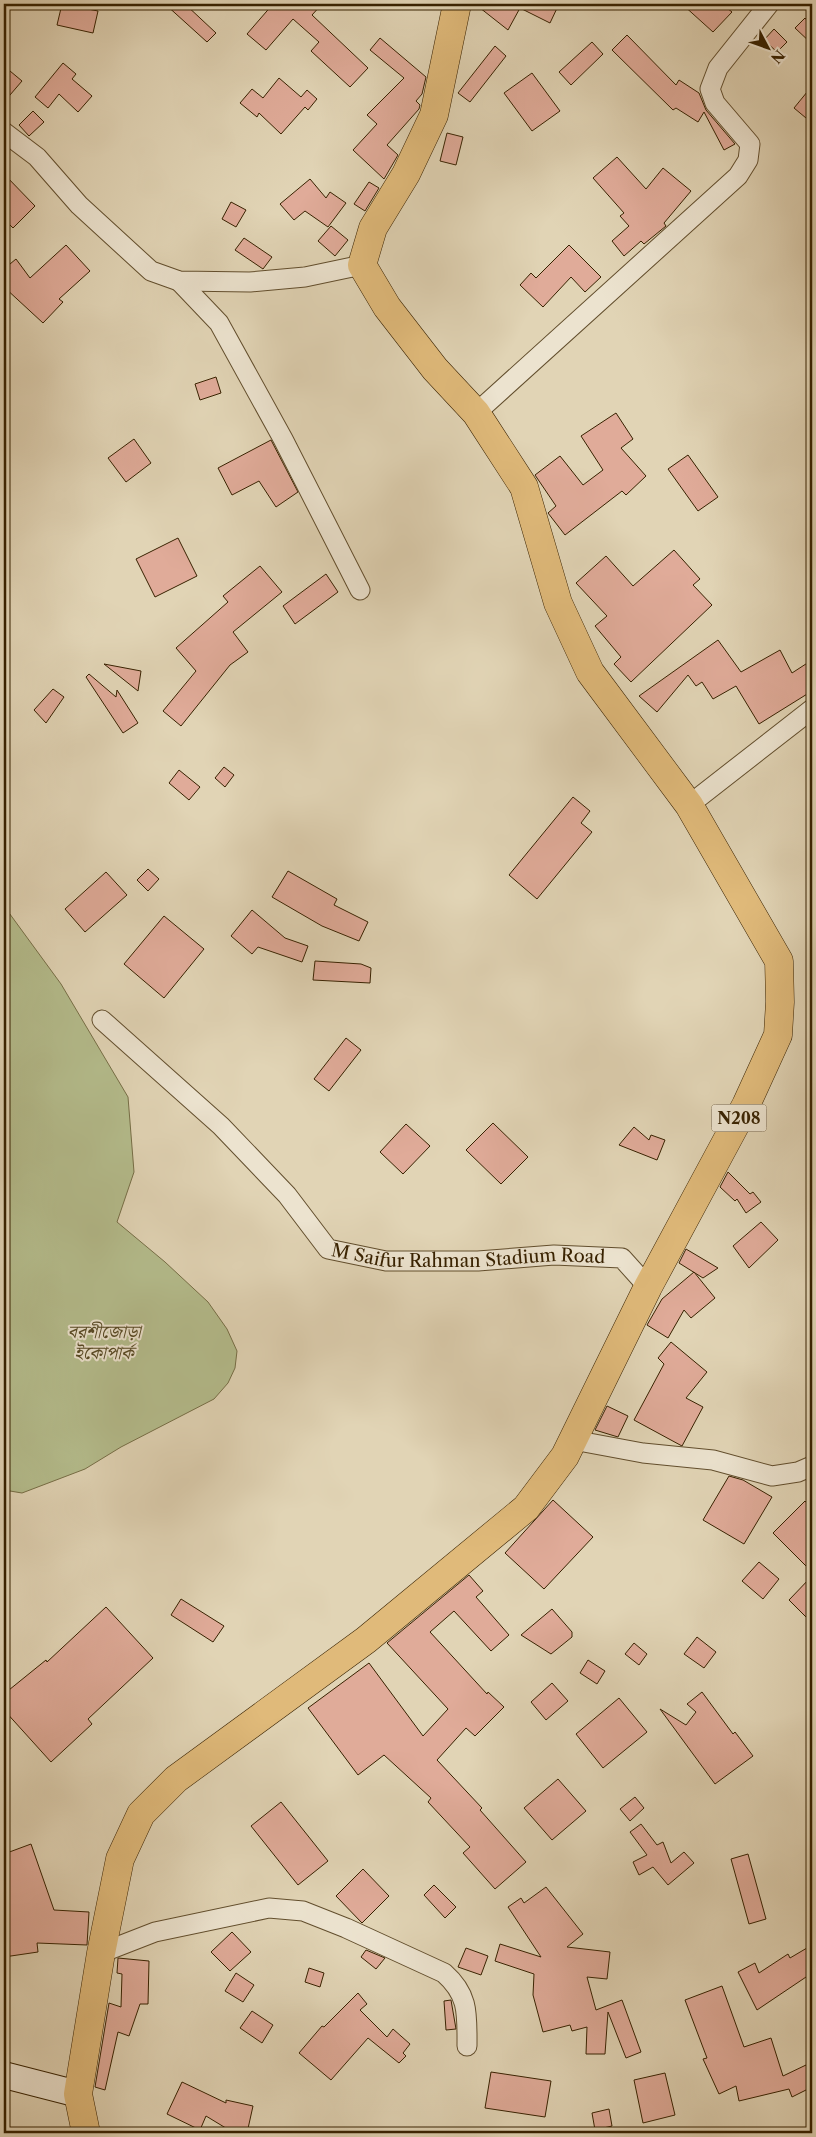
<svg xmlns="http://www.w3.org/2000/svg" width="816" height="2137" font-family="'Libre Caslon Text','Noto Serif Bengali',serif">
	<rect width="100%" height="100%" fill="#e1d4b5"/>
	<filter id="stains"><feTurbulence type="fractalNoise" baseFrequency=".004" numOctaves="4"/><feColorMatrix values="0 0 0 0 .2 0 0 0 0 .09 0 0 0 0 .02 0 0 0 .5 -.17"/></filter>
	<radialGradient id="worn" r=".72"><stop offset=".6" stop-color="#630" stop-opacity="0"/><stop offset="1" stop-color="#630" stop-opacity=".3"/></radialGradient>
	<path fill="#b4bc8c" stroke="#766e46" d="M 4,906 L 61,984 L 128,1097 L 134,1172 L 117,1222 L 165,1262 L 208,1302 L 227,1329 L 237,1351 L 235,1368 L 228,1383 L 214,1399 L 121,1447 L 85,1469 L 22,1493 L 4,1490 Z"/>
	<g fill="#e0ab99" stroke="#372100">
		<path d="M 62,4 L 98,11 L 93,33 L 57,25 Z"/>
		<path d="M 165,4 L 185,4 L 216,33 L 207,42 Z"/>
		<path d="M 273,4 L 322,4 L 312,15 L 368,68 L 350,87 L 311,51 L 319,42 L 293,19 L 266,50 L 247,34 Z"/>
		<path d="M 475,4 L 559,4 L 550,23 L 520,8 L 508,30 Z"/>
		<path d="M 682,4 L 722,4 L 732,12 L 713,32 Z"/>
		<path d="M 805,18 L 812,26 L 812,44 L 795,28 Z"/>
		<path d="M 774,29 L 787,42 L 777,52 L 764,40 Z"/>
		<path d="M 627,35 L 676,85 L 679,80 L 699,93 L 706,110 L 735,144 L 724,150 L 704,112 L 698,122 L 676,108 L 673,110 L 612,50 Z"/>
		<path d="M 380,38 L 426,77 L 422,94 L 416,101 L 420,105 L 419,109 L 387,145 L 398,155 L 384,179 L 353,150 L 377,124 L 367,115 L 404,78 L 370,50 Z"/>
		<path d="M 592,42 L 603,54 L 571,85 L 559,72 Z"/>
		<path d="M 495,46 L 506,56 L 470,102 L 458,93 Z"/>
		<path d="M 63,63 L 76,74 L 72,79 L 92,96 L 78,112 L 59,94 L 48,108 L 35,97 Z"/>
		<path d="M 4,66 L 22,81 L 4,102 Z"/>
		<path d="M 532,73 L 560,111 L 532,131 L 504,93 Z"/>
		<path d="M 279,78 L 301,97 L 307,90 L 317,99 L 308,110 L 305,107 L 281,134 L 259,113 L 257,117 L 240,103 L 252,89 L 263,98 Z"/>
		<path d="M 812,86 L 812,110 L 806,118 L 794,108 Z"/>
		<path d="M 33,111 L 44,122 L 29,136 L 19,125 Z"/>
		<path d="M 447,133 L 463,137 L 456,165 L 440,161 Z"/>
		<path d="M 617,157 L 646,189 L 663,168 L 691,191 L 664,223 L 666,226 L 644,244 L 641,241 L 624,256 L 612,241 L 629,226 L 620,216 L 624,213 L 593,178 Z"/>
		<path d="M 4,174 L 35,206 L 13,228 L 4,219 Z"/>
		<path d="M 310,179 L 326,198 L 330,192 L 346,203 L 328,227 L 305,211 L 294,220 L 280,204 Z"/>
		<path d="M 369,182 L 379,188 L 365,211 L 354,204 Z"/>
		<path d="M 231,202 L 246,210 L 236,227 L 222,219 Z"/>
		<path d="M 331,226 L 348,240 L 335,256 L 318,241 Z"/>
		<path d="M 244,238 L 272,257 L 263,269 L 235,250 Z"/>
		<path d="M 66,245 L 90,271 L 59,299 L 63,302 L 43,323 L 4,287 L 4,269 L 16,259 L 30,278 Z"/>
		<path d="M 569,245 L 601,277 L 585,292 L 571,277 L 543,307 L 520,285 L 531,273 L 536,278 Z"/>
		<path d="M 216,377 L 221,393 L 200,400 L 195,384 Z"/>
		<path d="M 616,413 L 633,439 L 621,448 L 646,476 L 626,495 L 622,491 L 565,535 L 548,513 L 556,506 L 535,475 L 560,456 L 583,485 L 603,470 L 581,436 Z"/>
		<path d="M 134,439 L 151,463 L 126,482 L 108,458 Z"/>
		<path d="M 271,440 L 298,492 L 276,507 L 259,481 L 232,495 L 218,468 Z"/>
		<path d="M 688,455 L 718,497 L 698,511 L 668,469 Z"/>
		<path d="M 178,538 L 197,576 L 155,597 L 136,559 Z"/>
		<path d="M 674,550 L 700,579 L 693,585 L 712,605 L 631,682 L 614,664 L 621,657 L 595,626 L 607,616 L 576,583 L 606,556 L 633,586 Z"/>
		<path d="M 260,566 L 282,592 L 233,632 L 248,652 L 230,665 L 181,726 L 163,711 L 196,671 L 176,648 L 228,602 L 223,596 Z"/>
		<path d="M 326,574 L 338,592 L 295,624 L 283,606 Z"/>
		<path d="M 718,640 L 741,672 L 780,650 L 792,673 L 812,660 L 812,691 L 759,724 L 736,686 L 713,699 L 702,682 L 696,686 L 688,675 L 657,712 L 639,696 Z"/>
		<path d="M 104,664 L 141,671 L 138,691 Z"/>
		<path d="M 89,674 L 116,697 L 117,690 L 138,723 L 123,733 L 86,677 Z"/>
		<path d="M 53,689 L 64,697 L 46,723 L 34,710 Z"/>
		<path d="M 224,767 L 234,775 L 225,787 L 215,778 Z"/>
		<path d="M 179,770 L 200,787 L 189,800 L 169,783 Z"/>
		<path d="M 573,797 L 590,811 L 581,823 L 592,832 L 537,899 L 509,875 Z"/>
		<path d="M 148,869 L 159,879 L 148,891 L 137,880 Z"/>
		<path d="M 288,871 L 337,899 L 334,905 L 368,922 L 359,941 L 322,926 L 272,897 Z"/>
		<path d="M 106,872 L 127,895 L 85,932 L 65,909 Z"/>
		<path d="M 252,910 L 285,938 L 308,946 L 302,962 L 258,947 L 252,954 L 231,936 Z"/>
		<path d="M 164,916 L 204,949 L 164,998 L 124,964 Z"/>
		<path d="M 315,961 L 361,964 L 371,968 L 370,983 L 313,980 Z"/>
		<path d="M 346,1038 L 361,1050 L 329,1091 L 314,1079 Z"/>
		<path d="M 493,1123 L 528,1157 L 501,1184 L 466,1150 Z"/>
		<path d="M 406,1124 L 430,1146 L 403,1174 L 380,1152 Z"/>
		<path d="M 634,1127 L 649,1140 L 651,1135 L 665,1140 L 657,1160 L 619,1145 Z"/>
		<path d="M 728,1172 L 750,1194 L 753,1192 L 761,1202 L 746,1213 L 737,1199 L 735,1201 L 720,1187 Z"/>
		<path d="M 761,1222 L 778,1240 L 749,1268 L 733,1246 Z"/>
		<path d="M 686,1249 L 718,1268 L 703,1278 L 679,1263 Z"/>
		<path d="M 694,1272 L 715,1298 L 691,1318 L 684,1310 L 668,1338 L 647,1325 L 662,1299 Z"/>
		<path d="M 671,1342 L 707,1372 L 686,1398 L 703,1407 L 682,1446 L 634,1420 L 664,1364 L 658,1358 Z"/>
		<path d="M 607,1406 L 628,1416 L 618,1437 L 595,1430 Z"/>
		<path d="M 729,1476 L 743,1480 L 772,1497 L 744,1544 L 703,1520 Z"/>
		<path d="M 553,1500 L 593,1537 L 544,1589 L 505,1553 Z"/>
		<path d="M 805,1501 L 812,1509 L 812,1572 L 773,1533 Z"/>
		<path d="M 759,1562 L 779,1579 L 763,1599 L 742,1581 Z"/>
		<path d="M 469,1575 L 483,1591 L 476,1597 L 509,1635 L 491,1651 L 454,1611 L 430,1632 L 487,1694 L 488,1692 L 504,1707 L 475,1736 L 466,1728 L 437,1760 L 482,1808 L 480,1810 L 526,1862 L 495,1889 L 463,1853 L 470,1847 L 428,1802 L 431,1798 L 384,1755 L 358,1775 L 308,1708 L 369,1663 L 423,1736 L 448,1709 L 387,1643 Z"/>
		<path d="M 812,1576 L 812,1623 L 789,1600 Z"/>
		<path d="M 181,1599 L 224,1626 L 213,1642 L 171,1615 Z"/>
		<path d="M 106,1607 L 153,1658 L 88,1719 L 92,1724 L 51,1762 L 4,1710 L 4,1694 L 46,1660 L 47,1662 Z"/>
		<path d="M 552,1609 L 572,1632 L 572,1637 L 551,1654 L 521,1635 Z"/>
		<path d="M 697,1637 L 716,1652 L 704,1668 L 684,1654 Z"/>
		<path d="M 634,1643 L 647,1654 L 639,1665 L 625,1654 Z"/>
		<path d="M 588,1660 L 605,1671 L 597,1684 L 580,1673 Z"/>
		<path d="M 552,1683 L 568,1701 L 546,1720 L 531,1702 Z"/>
		<path d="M 702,1692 L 733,1734 L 735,1732 L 753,1756 L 715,1784 L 660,1709 L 686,1725 L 696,1712 L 687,1704 Z"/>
		<path d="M 619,1698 L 647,1732 L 603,1768 L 576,1734 Z"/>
		<path d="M 558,1779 L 586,1811 L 552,1840 L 524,1808 Z"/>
		<path d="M 635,1797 L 644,1808 L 630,1821 L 620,1809 Z"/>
		<path d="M 281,1802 L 328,1861 L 298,1885 L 251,1826 Z"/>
		<path d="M 641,1824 L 657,1845 L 663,1842 L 671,1863 L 684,1852 L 694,1863 L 668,1885 L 653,1867 L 639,1875 L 633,1862 L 647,1855 L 630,1832 Z"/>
		<path d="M 31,1844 L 54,1910 L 89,1912 L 87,1945 L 37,1943 L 38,1952 L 4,1957 L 4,1854 Z"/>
		<path d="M 748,1854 L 766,1919 L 749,1924 L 731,1859 Z"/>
		<path d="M 363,1869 L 389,1896 L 362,1923 L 336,1896 Z"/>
		<path d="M 434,1885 L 456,1907 L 445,1918 L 424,1895 Z"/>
		<path d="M 546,1887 L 583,1934 L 567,1947 L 610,1952 L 607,1979 L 587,1977 L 596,2010 L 622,2000 L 641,2052 L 626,2058 L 608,2012 L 605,2054 L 586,2054 L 587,2027 L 572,2031 L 570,2025 L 543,2032 L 533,1995 L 534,1974 L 495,1961 L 500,1944 L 541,1957 L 508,1907 L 521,1898 L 524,1903 Z"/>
		<path d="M 232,1932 L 251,1952 L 230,1971 L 211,1952 Z"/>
		<path d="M 812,1945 L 812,1973 L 757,2010 L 738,1972 L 755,1963 L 759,1973 L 788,1954 L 790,1958 Z"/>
		<path d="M 466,1948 L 488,1956 L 481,1975 L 458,1967 Z"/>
		<path d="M 366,1950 L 385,1958 L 376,1969 L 361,1957 Z"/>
		<path d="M 118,1958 L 149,1961 L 148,2004 L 140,2004 L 129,2036 L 118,2032 L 105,2090 L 95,2087 L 109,2003 L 121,2007 L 122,1974 L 117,1973 Z"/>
		<path d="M 309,1968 L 324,1973 L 320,1987 L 305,1982 Z"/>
		<path d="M 236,1973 L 254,1985 L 243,2002 L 225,1991 Z"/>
		<path d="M 722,1986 L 744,2047 L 771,2038 L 783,2076 L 806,2065 L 812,2079 L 812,2087 L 792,2097 L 789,2089 L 739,2101 L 736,2086 L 719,2094 L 703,2059 L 707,2058 L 685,2000 Z"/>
		<path d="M 358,1993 L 367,2004 L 360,2010 L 387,2037 L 393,2029 L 410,2044 L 403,2053 L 406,2056 L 399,2063 L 368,2038 L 331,2080 L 299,2053 L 322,2026 L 324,2027 Z"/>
		<path d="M 451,2000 L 456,2029 L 446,2030 L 444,2001 Z"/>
		<path d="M 252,2011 L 273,2025 L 262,2043 L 240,2028 Z"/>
		<path d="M 491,2072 L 551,2081 L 545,2117 L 485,2108 Z"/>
		<path d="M 665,2073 L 675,2115 L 643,2123 L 634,2080 Z"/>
		<path d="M 182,2082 L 226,2103 L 226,2100 L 253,2106 L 247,2133 L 234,2133 L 206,2116 L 200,2130 L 167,2114 Z"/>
		<path d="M 609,2109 L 612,2126 L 595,2130 L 592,2113 Z"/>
	</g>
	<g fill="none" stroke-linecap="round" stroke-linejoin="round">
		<g stroke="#624e2d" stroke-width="21">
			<g id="street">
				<path d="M 4,132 L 37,157 L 79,205 L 151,271 L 179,281 L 250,282 L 305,277 L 362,265"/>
				<path d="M 179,281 L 219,323 L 283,439 L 360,590"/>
				<path d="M 476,413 L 738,176 L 748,160 L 750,144 L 715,103 L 710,89 L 718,68 L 769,4"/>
				<path d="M 689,805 L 812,709"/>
				<path id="s1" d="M 102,1020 L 221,1126 L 287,1195 L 328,1249 L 386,1261 L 478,1261 L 554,1255 L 622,1258 L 648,1287"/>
				<path d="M 573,1440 L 643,1453 L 713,1460 L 772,1476 L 798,1472 L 812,1466"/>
				<path d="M 101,1953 L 155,1932 L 269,1908 L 303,1911 L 346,1928 L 444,1973 C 469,1995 467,2014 467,2046"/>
			</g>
		</g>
		<g stroke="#372100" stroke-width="28">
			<path id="secondary" d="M 4,2075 L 78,2094"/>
		</g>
		<g stroke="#372100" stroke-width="29">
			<path id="highway" d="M 86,2133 L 78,2094 L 101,1953 L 120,1859 L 141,1814 L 176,1779 L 366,1640 L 526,1508 L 565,1456 L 648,1287 L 746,1105 L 778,1035 L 780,1002 L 779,961 L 689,805 L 590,672 L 558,603 L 524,487 L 476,413 L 435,369 L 387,307 L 362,265 L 373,228 L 406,174 L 434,115 L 457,4"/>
		</g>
		<use href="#street" stroke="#ece3cf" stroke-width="19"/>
		<use href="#secondary" stroke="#ece3cf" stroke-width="26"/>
		<use href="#highway" stroke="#e0ba7a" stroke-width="28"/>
	</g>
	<g text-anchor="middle" stroke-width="4" stroke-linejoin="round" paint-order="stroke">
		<rect fill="#ece3cf" stroke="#6d5b3e" stroke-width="1" x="711.5" y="1104.5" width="55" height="27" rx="4"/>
		<g font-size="16" font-weight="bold" fill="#372100">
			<text x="739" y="1124">N208</text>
		</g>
		<g font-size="18" fill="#372100" stroke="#ece3cf">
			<text dy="6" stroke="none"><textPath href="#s1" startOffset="464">M Saifur Rahman Stadium Road</textPath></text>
		</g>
		<g font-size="18" font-style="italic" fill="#564823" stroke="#ece3cf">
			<text x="104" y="1338">বরশীজোড়া<tspan x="104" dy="21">ইকোপার্ক</tspan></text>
		</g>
	</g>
	<rect width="816" height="2137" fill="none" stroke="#e1d4b5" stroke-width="20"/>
	<rect x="5" y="5" width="806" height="2127" fill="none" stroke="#372100" stroke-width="2.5"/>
	<rect x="10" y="10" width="796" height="2117" fill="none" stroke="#372100"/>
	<g transform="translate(768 48) rotate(131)" stroke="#ece3cf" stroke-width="4" paint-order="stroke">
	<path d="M0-4L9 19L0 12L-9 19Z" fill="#372100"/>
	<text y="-8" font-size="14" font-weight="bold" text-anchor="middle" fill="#372100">N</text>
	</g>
	<rect width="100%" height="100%" filter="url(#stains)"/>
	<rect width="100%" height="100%" fill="url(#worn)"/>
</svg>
